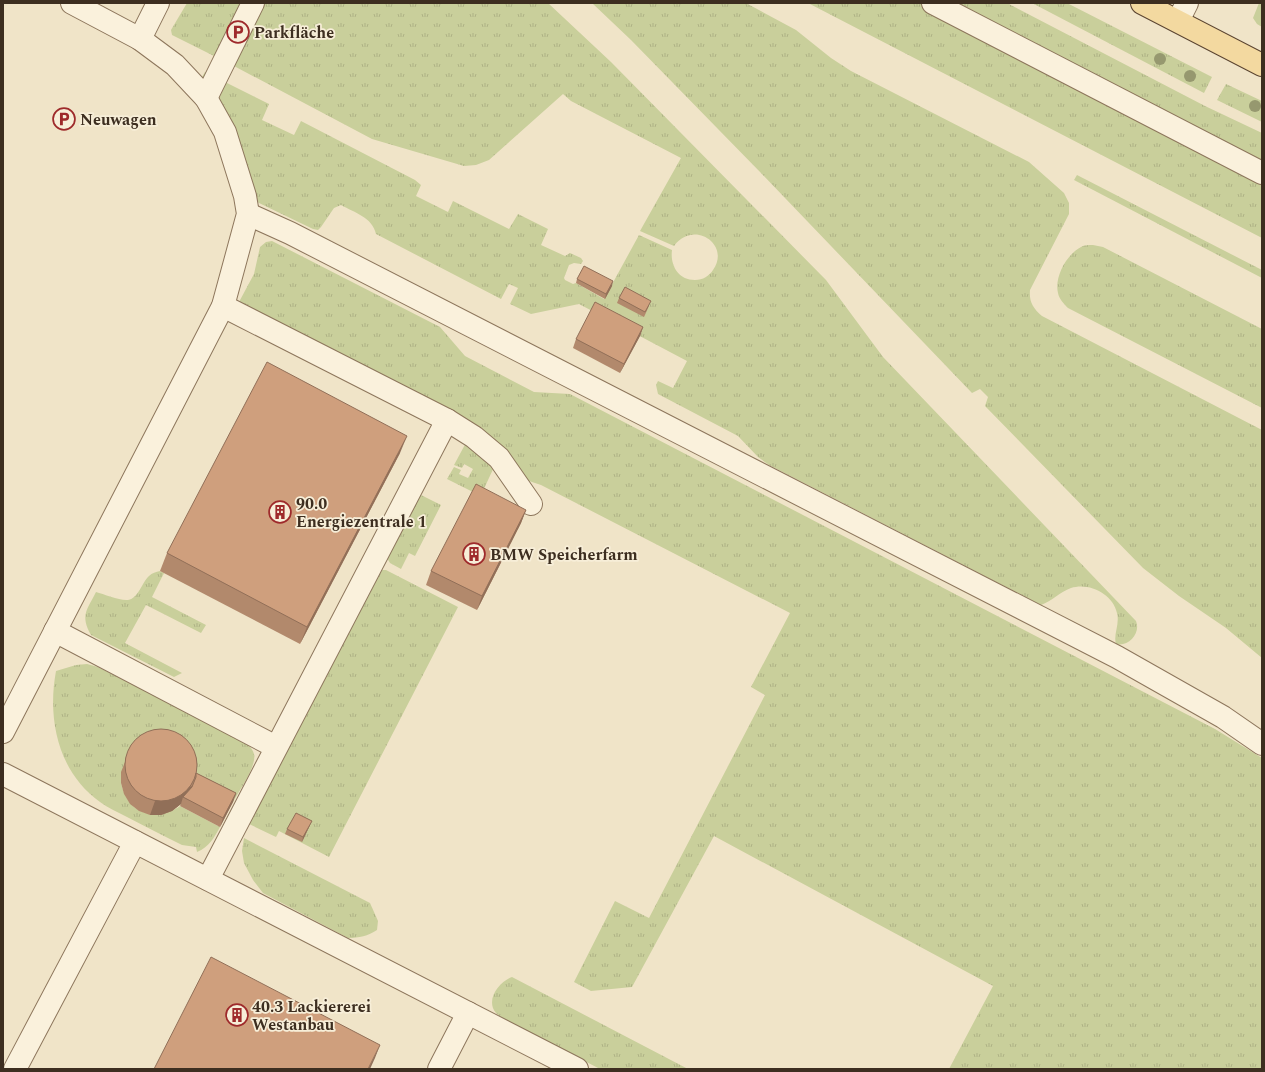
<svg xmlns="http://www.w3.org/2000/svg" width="1265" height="1072" font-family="Spectral,serif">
	<defs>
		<pattern id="grass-tufts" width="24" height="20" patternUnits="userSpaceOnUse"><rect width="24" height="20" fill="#c9cf9b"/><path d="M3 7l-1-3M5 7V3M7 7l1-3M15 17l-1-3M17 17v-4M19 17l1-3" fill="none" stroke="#aeb285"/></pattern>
	</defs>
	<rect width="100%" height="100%" fill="#f0e4c8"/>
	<g fill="url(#grass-tufts)">
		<path d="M 187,3 L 241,3 L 214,56 L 172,35 L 171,30 Z"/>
		<path d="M 264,3 L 548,3 L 611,62 L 826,280 L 883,357 L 1136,621 C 1141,633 1129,647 1116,644 C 1113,635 1120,624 1117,613 C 1113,594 1089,582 1071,588 C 1060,592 1052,601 1041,605 L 769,465 L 758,457 L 738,436 L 658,394 L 656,385 L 658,381 L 673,388 L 687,361 L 579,304 L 531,314 L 510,304 L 518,288 L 509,284 L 501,299 L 376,234 C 372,217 355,213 341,205 L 334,208 L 321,227 L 318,230 L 313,229 L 259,203 L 254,200 L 220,105 L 202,77 L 205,72 L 269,104 L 262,120 L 294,135 L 301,121 L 415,180 L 421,185 L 416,196 L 448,212 L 453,201 L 509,229 L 518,214 L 548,229 L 541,245 L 565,256 L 570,253 L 581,258 L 583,261 L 581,264 L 574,263 L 569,265 L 564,278 L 565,280 L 573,284 L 576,283 L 604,299 L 639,235 L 672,250 C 670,265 678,280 695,280 C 703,280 709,276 713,270 C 731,245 694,219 674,246 L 640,231 L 681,158 L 571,101 L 563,94 L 489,160 L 476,165 L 464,166 L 372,139 L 234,66 Z"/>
		<path d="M 592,3 L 746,3 L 796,30 L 831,58 L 851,71 L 1029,162 L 1064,193 L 1069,203 L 1069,214 L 1030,290 C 1029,302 1033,308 1042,316 L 1262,430 L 1262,658 L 1226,628 L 1179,596 L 1143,568 L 985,406 L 988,397 L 980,389 L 972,393 L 761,173 L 631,40 Z"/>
		<path d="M 808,3 L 1007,3 L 1205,106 L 1262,133 L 1262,238 Z"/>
		<path d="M 1032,3 L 1067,3 L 1212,77 L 1204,93 Z"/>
		<path d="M 1259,3 L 1262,3 L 1262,27 L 1257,24 L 1253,18 Z"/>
		<path d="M 1226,84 L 1262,101 L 1262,122 L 1217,100 Z"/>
		<path d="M 1077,175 L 1262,270 L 1262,278 L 1074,180 Z"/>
		<path d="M 272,241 L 440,327 L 465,356 L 534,392 L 570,394 L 1215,729 L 1262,758 L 1262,1069 L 949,1069 L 993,986 L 714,836 L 632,987 L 591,991 L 574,982 L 615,901 L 649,918 L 765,695 L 751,687 L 790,613 L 541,485 L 529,481 L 504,451 L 239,302 L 254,274 L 260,247 L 266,242 Z"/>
		<path d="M 1093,245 L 1103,247 L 1262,329 L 1262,408 L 1068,308 C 1064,304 1059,299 1058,293 C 1054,277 1067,254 1081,247 C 1084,245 1089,245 1093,245 Z"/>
		<path d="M 468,439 L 495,465 L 482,493 L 473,492 L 447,479 L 454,467 L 461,470 L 459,474 L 468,478 L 473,469 L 464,464 L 462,468 L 454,465 Z"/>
		<path d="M 419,494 L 441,505 L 415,556 L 409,553 L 401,569 L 390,563 L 387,558 Z"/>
		<path d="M 382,570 L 386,570 L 458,607 L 329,857 L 279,831 L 276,837 L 249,824 Z"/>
		<path d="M 160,571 L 164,573 L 152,597 L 206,625 L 201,633 L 146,605 L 125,643 L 182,673 L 174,677 L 91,635 C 80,615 87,610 96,592 C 104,594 120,601 128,600 C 139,598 142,582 149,576 C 152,573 156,572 160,571 Z"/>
		<path d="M 87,664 L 98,667 L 242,740 C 247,744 252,747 254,754 C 257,766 239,791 233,802 L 121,783 C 126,803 137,816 159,813 C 168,812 173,811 180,806 L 220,827 C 214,838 209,847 197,852 L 196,847 L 182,845 C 163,836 145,826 127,817 C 118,812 108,808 100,802 C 58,772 47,719 56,671 L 76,665 Z"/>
		<path d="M 244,838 L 370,903 L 378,921 L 377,930 C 368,936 359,938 348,938 L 263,893 L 253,880 L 244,863 L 242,851 Z"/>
		<path d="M 512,977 L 688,1069 L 600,1069 L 503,1019 C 501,1017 498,1015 496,1013 C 485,1000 499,982 512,977 Z"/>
	</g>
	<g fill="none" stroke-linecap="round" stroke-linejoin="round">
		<g stroke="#8d765c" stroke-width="24">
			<g id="minor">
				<path d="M 933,3 L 1262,173"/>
				<path d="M 1178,21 L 1187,3"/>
				<path d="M 140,39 L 158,3"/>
				<path d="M 206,98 L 253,3"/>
				<path d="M 248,214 L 290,233 L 1117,657 L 1223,717 L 1262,744"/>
				<path d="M 447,420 L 474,437 L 499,458 L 531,504"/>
				<path d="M 55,631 L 276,747"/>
				<path d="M 3,732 L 223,306 L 248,214 L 245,196 L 225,132 L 206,98 L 175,65 L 140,39 L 72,3"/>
				<path d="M 3,774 L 577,1069"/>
				<path d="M 208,879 L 447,420 L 223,306"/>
				<path d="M 15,1069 L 135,842"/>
				<path d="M 439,1069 L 468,1013"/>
			</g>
		</g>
		<g stroke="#5b4430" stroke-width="24">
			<path id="major" d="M 1142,3 L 1262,65"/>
		</g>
		<use href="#minor" stroke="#faf1dc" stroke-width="22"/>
		<use href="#major" stroke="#f3d9a0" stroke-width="22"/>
	</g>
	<g fill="#96986f">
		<circle cx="1160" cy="59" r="6"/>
		<circle cx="1190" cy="76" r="6"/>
		<circle cx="1255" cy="106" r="6"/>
	</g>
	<g fill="#b2896c">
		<path d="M 577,279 L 612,286 L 605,299 L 576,283 Z"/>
		<path d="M 619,298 L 649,306 L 644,317 L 617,303 Z"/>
		<path d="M 643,327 L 640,336 L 620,373 L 573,348 L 576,339 Z"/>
		<path d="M 400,453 L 300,644 L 160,571 L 167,553 Z"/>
		<path d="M 526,510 L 521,523 L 477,610 L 426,585 L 431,571 Z"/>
		<path d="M 131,747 L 196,773 L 236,793 L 233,802 L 220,827 L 180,806 L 181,804 L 172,811 L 161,815 L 150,815 L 139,811 L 130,804 L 124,794 L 121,783 L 121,772 Z"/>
		<path d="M 310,825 L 302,842 L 285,834 L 287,829 Z"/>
	</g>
	<g fill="#916f58">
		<path d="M 613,281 L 612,286 L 605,299 L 606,294 Z"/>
		<path d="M 643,327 L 640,336 L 620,373 L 624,364 Z"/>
		<path d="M 407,436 L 400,453 L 300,644 L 307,627 Z"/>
		<path d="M 526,510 L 521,523 L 477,610 L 482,596 Z"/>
		<path d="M 192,786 L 191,791 L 187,799 L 183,797 L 181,804 L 172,811 L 161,815 L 150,815 L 155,801 Z"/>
		<path d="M 236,793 L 233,802 L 220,827 L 223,818 Z"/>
		<path d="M 312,821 L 310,825 L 302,842 L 303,837 Z"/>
		<path d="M 380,1045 L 375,1058 L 370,1069 L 368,1069 Z"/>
	</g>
	<g fill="#cf9f7d" stroke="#916f58">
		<path d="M 584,266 L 613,281 L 606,294 L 577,279 Z"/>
		<path d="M 625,287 L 651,301 L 645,312 L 619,298 Z"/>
		<path d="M 595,302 L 643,327 L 624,364 L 576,339 Z"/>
		<path d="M 267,362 L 407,436 L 307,627 L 167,553 Z"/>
		<path d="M 476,484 L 526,510 L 482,596 L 431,571 Z"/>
		<circle cx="161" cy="765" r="36"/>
		<path d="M 196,773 L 236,793 L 223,818 L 183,797 L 192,787 L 196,777 Z"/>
		<path d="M 296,813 L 312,821 L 303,837 L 287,829 Z"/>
		<path d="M 211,957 L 380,1045 L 368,1069 L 154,1069 Z"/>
	</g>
	<defs>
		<g id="parking-ring" transform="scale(1.15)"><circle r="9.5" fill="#f7eed8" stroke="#9e2a2b" stroke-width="1.5"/><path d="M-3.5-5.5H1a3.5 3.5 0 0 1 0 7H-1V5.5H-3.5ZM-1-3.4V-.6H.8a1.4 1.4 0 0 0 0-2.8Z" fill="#9e2a2b"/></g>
		<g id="building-ring" transform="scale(1.15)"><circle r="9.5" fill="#f7eed8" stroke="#9e2a2b" stroke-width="1.5"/><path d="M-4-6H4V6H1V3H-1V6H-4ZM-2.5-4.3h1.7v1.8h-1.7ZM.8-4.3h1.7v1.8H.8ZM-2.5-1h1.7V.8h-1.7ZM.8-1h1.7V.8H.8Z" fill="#9e2a2b"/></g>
	</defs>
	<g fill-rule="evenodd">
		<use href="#parking-ring" x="238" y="32"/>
		<use href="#parking-ring" x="64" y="119"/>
		<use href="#building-ring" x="280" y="512"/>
		<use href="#building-ring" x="474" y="554"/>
		<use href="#building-ring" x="237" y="1015"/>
	</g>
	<g text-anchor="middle" stroke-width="3.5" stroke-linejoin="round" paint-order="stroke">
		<g font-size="16" font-weight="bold" fill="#3d2e20" stroke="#f7eed8" text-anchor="start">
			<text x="254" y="38">Parkfläche</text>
			<text x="80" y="125">Neuwagen</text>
			<text x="296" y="509">90.0<tspan x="296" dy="18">Energiezentrale 1</tspan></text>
			<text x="490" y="560">BMW Speicherfarm</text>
			<text x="252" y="1012">40.3 Lackiererei<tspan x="252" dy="18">Westanbau</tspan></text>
		</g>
	</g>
	<rect width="1265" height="1072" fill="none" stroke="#3d2e20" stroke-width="8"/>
</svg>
